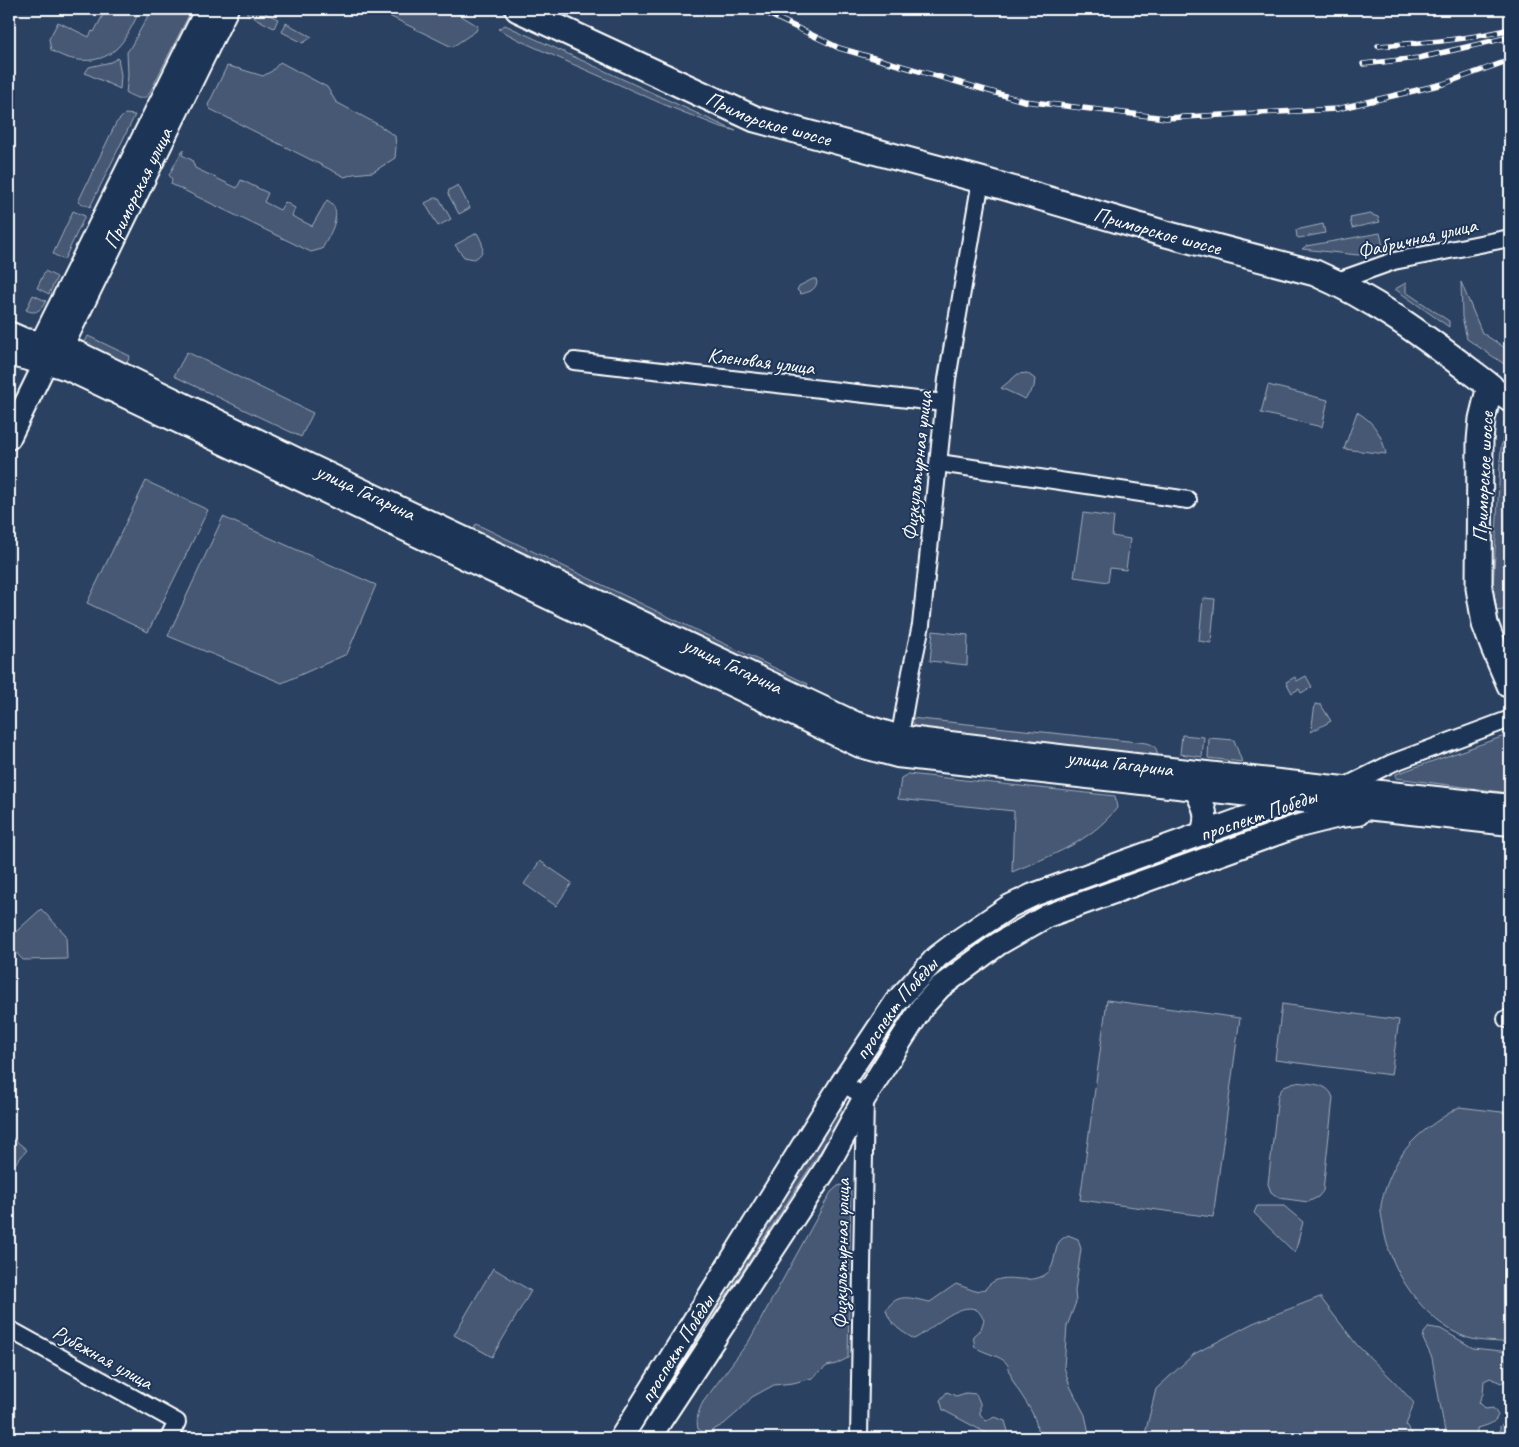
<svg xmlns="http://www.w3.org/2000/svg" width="1519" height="1447" font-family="Caveat,sans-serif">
	<rect width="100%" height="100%" fill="#2a4161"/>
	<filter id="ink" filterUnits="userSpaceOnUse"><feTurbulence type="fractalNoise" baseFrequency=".02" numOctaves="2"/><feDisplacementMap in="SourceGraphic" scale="10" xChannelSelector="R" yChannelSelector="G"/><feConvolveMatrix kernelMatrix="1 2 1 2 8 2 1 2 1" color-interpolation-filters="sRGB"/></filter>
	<g filter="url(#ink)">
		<g fill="#465975" stroke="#a2acba">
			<path d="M 103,9 L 141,9 C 134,21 127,39 116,49 C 98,66 69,62 51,50 L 49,39 L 58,22 L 89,37 L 92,31 L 94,32 L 104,13 L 101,12 Z"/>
			<path d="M 152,9 L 192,9 L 149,94 C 141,102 135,97 126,93 L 128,75 L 127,52 L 130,48 Z"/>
			<path d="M 247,9 L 267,9 L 265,13 L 278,19 L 274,28 L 247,14 Z"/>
			<path d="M 375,9 L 450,9 L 478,26 L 476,31 L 452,47 Z"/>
			<path d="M 286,23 L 312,37 L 303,43 L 282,32 Z"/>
			<path d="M 505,25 L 731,129 L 736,131 L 718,126 L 665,105 L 525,43 L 498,29 Z"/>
			<path d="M 118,58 L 121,75 L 120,89 L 85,73 L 89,67 L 111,62 Z"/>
			<path d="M 280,62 L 327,87 L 336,102 L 377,124 L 395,136 L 396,147 L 395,158 L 373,172 L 353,174 L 345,177 L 210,109 L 208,105 L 227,66 L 240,69 L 263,76 L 272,71 Z"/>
			<path d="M 125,114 L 135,115 L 90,207 L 78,202 L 116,123 Z"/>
			<path d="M 184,150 L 182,155 L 192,160 L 195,168 L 237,188 L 241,180 L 268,193 L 264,202 L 280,210 L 285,202 L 295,208 L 292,216 L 312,226 L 327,200 C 346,210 329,236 322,249 L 311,252 L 171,184 L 172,179 L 169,175 L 182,151 Z"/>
			<path d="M 458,185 L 470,208 L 459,214 L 448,194 L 449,190 Z"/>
			<path d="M 435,198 L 439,198 L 451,219 L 438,226 L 425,203 Z"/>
			<path d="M 73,211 L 85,216 L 64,260 L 53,254 Z"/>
			<path d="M 1370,214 L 1378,217 L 1380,222 L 1352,228 L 1350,218 Z"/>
			<path d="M 1323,224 L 1325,233 L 1299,238 L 1297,237 L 1296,230 Z"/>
			<path d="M 477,233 C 483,243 487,253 474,259 L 464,257 L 455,245 Z"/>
			<path d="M 1380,233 L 1384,251 L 1358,255 L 1302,249 L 1306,246 Z"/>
			<path d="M 45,271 L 57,277 L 49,294 L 37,288 Z"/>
			<path d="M 813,279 L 816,279 L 817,283 C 814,291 809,292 801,294 L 797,290 L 799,286 Z"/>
			<path d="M 1461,282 L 1482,333 L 1510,351 L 1510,368 L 1467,339 L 1462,317 Z"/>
			<path d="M 1406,283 L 1406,292 L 1449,321 L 1449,327 L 1395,289 Z"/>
			<path d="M 33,295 L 46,301 C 41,310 36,315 26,310 Z"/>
			<path d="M 88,336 L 130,356 L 126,365 L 84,344 Z"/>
			<path d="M 187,352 L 313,413 L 301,437 L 174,376 Z"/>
			<path d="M 1027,373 L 1035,379 L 1034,387 L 1025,399 L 1001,388 L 1018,374 Z"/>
			<path d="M 1268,385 L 1328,400 L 1322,427 L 1261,413 Z"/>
			<path d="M 1357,412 C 1374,422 1382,435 1386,454 L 1344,449 Z"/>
			<path d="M 1507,433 L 1510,433 L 1510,606 L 1503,610 L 1497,611 L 1493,588 L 1501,447 L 1503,438 Z"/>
			<path d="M 146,481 L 208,510 L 148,632 L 87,603 Z"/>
			<path d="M 1083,513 L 1114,517 L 1112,536 L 1130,539 L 1126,570 L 1110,568 L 1108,582 L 1074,577 Z"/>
			<path d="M 223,517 L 376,585 L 347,654 L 282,683 L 168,636 Z"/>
			<path d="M 476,524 L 808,684 L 805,690 L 471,533 Z"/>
			<path d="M 1203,598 L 1215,599 L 1211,643 L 1199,641 Z"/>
			<path d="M 933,631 L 968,635 L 967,665 L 930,661 Z"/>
			<path d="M 1306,676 L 1312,687 L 1301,693 L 1299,689 L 1292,693 L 1286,682 L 1295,677 L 1297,681 Z"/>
			<path d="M 1315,704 L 1321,705 L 1331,721 L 1311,732 Z"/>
			<path d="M 911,718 L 1147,743 C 1155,745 1158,749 1157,757 L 918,728 L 914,726 Z"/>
			<path d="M 1510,734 L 1509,793 L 1396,778 L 1396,774 Z"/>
			<path d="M 1182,735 L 1204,737 L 1202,757 L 1180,754 Z"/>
			<path d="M 1209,738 L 1234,740 L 1242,762 L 1208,758 Z"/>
			<path d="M 908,774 L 1115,796 L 1117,808 C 1089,843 1052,855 1012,872 L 1014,811 L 898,799 L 901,778 Z"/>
			<path d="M 1290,812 L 1295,812 L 1297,817 L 1007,930 L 874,1067 L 870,1065 L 869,1061 L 915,992 L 926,981 L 968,945 L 1025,908 Z"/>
			<path d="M 540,861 L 572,883 L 556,906 L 524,884 Z"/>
			<path d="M 41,909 L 66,935 L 67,959 L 23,960 L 9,945 L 9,938 Z"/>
			<path d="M 1107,1000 L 1240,1018 L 1213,1217 L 1080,1200 Z"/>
			<path d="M 1282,1004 L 1399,1020 L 1391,1075 L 1275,1060 Z"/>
			<path d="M 1295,1082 C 1308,1084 1329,1082 1333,1098 L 1323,1191 L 1318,1197 L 1308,1202 L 1279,1198 L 1271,1192 L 1268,1184 L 1278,1095 L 1284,1086 Z"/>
			<path d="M 1459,1107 L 1510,1113 L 1510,1343 C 1497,1341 1481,1342 1468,1338 C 1424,1323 1388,1269 1383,1224 C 1382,1218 1380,1211 1381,1205 C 1384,1190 1391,1172 1399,1159 C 1412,1136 1438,1120 1459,1107 Z"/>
			<path d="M 840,1109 L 843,1111 L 842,1118 L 634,1438 L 624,1438 L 836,1110 Z"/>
			<path d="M 9,1135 L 27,1150 L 9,1171 Z"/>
			<path d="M 848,1183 L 851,1191 L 848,1358 L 836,1364 L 827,1366 L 812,1378 L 793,1383 L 774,1385 L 752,1397 L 739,1411 L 724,1424 L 706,1434 L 698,1429 C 696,1418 698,1412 703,1402 L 749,1341 L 831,1192 L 838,1186 Z"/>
			<path d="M 1257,1206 L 1284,1206 L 1303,1222 L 1295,1253 L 1254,1213 Z"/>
			<path d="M 1068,1235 L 1078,1239 L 1081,1249 L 1075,1291 L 1076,1302 L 1067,1326 L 1064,1367 L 1070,1386 L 1085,1415 L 1090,1438 L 1037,1438 C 1040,1416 1022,1399 1013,1381 C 1009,1374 1011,1365 1003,1360 C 996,1355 984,1353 975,1347 L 973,1336 L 981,1329 L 984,1320 C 982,1317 980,1312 977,1310 C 959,1300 929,1332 914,1339 C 901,1331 890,1325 886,1310 C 898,1291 912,1299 930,1302 L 956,1284 L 975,1291 L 985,1289 C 1002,1268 1022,1286 1043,1276 C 1056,1270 1053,1253 1059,1242 C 1061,1239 1065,1237 1068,1235 Z"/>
			<path d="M 493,1268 L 531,1291 L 492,1357 L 454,1335 Z"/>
			<path d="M 1320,1297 L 1357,1345 L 1394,1381 L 1414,1403 L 1406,1425 L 1415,1438 L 1146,1438 L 1145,1434 L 1156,1389 L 1194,1354 L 1253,1323 Z"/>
			<path d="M 1429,1327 L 1441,1329 L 1473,1348 L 1510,1352 L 1507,1359 L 1510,1362 L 1510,1378 L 1501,1383 L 1490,1378 L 1484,1381 L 1483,1394 L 1479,1402 L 1486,1409 L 1493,1408 L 1498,1415 C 1494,1425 1487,1425 1477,1428 L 1477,1434 L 1483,1438 L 1446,1438 L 1432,1358 L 1423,1339 L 1424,1333 Z"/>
			<path d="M 947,1392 L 956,1396 L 966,1393 L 976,1394 L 980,1403 L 980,1414 L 986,1421 L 995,1417 L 1005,1421 L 1010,1438 L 991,1438 L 990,1435 L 943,1410 L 940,1400 Z"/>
			<path d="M 1510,1418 L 1510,1438 L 1500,1438 L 1500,1426 Z"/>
		</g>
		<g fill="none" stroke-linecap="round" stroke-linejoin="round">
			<g stroke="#fff" stroke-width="20">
				<g id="street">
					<path d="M 1335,282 L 1394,261 L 1510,238"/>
					<path d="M 574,361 L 944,403"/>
					<path d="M 939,463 L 1188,500"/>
					<path d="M 898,746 L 911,672 L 921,625 L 947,379 L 981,180"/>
					<path d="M 1344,787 L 1392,763 L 1510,719"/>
					<path d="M 1506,1019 L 1510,1019"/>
					<path d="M 842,1083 L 865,1097 L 859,1438"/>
					<path d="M 9,1329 L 177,1422 L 169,1438"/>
				</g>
			</g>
			<g stroke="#fff" stroke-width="26">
				<g id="secondary">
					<path id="s1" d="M 9,333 L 25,340 L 61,345 L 76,352 L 298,460 L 855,723 L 900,737 L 1161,768 L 1510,806"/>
					<path d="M 46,362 L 68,369 L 860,746 L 897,756 L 1510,824"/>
					<path d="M 1490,386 L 1510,400"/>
					<path d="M 9,438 L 46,362 L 42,342 L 207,9"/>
					<path d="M 1196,790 C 1204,807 1209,814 1202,834"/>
					<path id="s2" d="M 621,1438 L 842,1083 L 896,1002 L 937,957 L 958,941 L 1010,906 L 1033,895 L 1289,802"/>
					<path d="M 649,1438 L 825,1170 L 865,1097 L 922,1007 L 940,987 L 998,944 L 1047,916 L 1295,827 L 1339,816 L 1358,814"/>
				</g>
			</g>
			<g stroke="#fff" stroke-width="29">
				<g id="primary">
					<path id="s3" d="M 518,9 L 755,119 L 981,180 L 1166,234 L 1315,273 C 1380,301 1434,344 1490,386 L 1482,419 L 1480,441 L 1479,588 L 1485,624 L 1494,648 L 1510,685"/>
					<path id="s4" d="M 9,351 L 18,355 L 46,362 L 61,345 L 225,9"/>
				</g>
			</g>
			<use href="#street" stroke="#1d3557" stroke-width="16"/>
			<use href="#secondary" stroke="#1d3557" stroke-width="22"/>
			<use href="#primary" stroke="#1d3557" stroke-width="25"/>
			<g stroke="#fff" stroke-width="5.5">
				<g id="rail">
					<path d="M 758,9 L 839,48 L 1024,101 L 1166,118 L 1337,109 L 1443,84 L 1510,60"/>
					<path d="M 1378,46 C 1423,43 1467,40 1510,29"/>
					<path d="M 1363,64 L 1419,58 L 1510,37"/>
				</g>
			</g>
			<use href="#rail" stroke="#1d3557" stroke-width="4" stroke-dasharray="11" stroke-linecap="butt"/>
		</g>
	</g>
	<g text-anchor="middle" stroke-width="4" stroke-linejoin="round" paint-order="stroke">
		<g font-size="21" fill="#fff" stroke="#1d3557">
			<text dy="7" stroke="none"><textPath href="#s3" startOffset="274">Приморское шоссе</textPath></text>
			<text dy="7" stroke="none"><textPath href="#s4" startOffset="236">Приморская улица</textPath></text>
			<text dy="7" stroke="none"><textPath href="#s3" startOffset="679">Приморское шоссе</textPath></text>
			<text transform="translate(1417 238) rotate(-13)" y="7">Фабричная улица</text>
			<text transform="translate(761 361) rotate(7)" y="7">Кленовая улица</text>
			<text transform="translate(917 466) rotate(-84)" y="7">Физкультурная улица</text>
			<text transform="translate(1483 477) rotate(-87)" y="7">Приморское шоссе</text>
			<text dy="7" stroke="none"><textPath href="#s1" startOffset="392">улица Гагарина</textPath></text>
			<text dy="7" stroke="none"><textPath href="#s1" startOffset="798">улица Гагарина</textPath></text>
			<text dy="7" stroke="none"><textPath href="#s1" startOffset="1202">улица Гагарина</textPath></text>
			<text transform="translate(1258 815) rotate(-19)" y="7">проспект Победы</text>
			<text dy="7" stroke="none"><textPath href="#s2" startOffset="510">проспект Победы</textPath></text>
			<text transform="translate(841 1254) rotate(-89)" y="7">Физкультурная улица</text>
			<text dy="7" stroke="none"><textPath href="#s2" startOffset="105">проспект Победы</textPath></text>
			<text transform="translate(103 1357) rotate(29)" y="7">Рубежная улица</text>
		</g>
	</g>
	<rect width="1519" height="1447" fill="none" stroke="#1d3557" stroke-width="30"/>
	<rect x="15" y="15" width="1489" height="1417" fill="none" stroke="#fff" stroke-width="2" filter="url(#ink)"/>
</svg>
